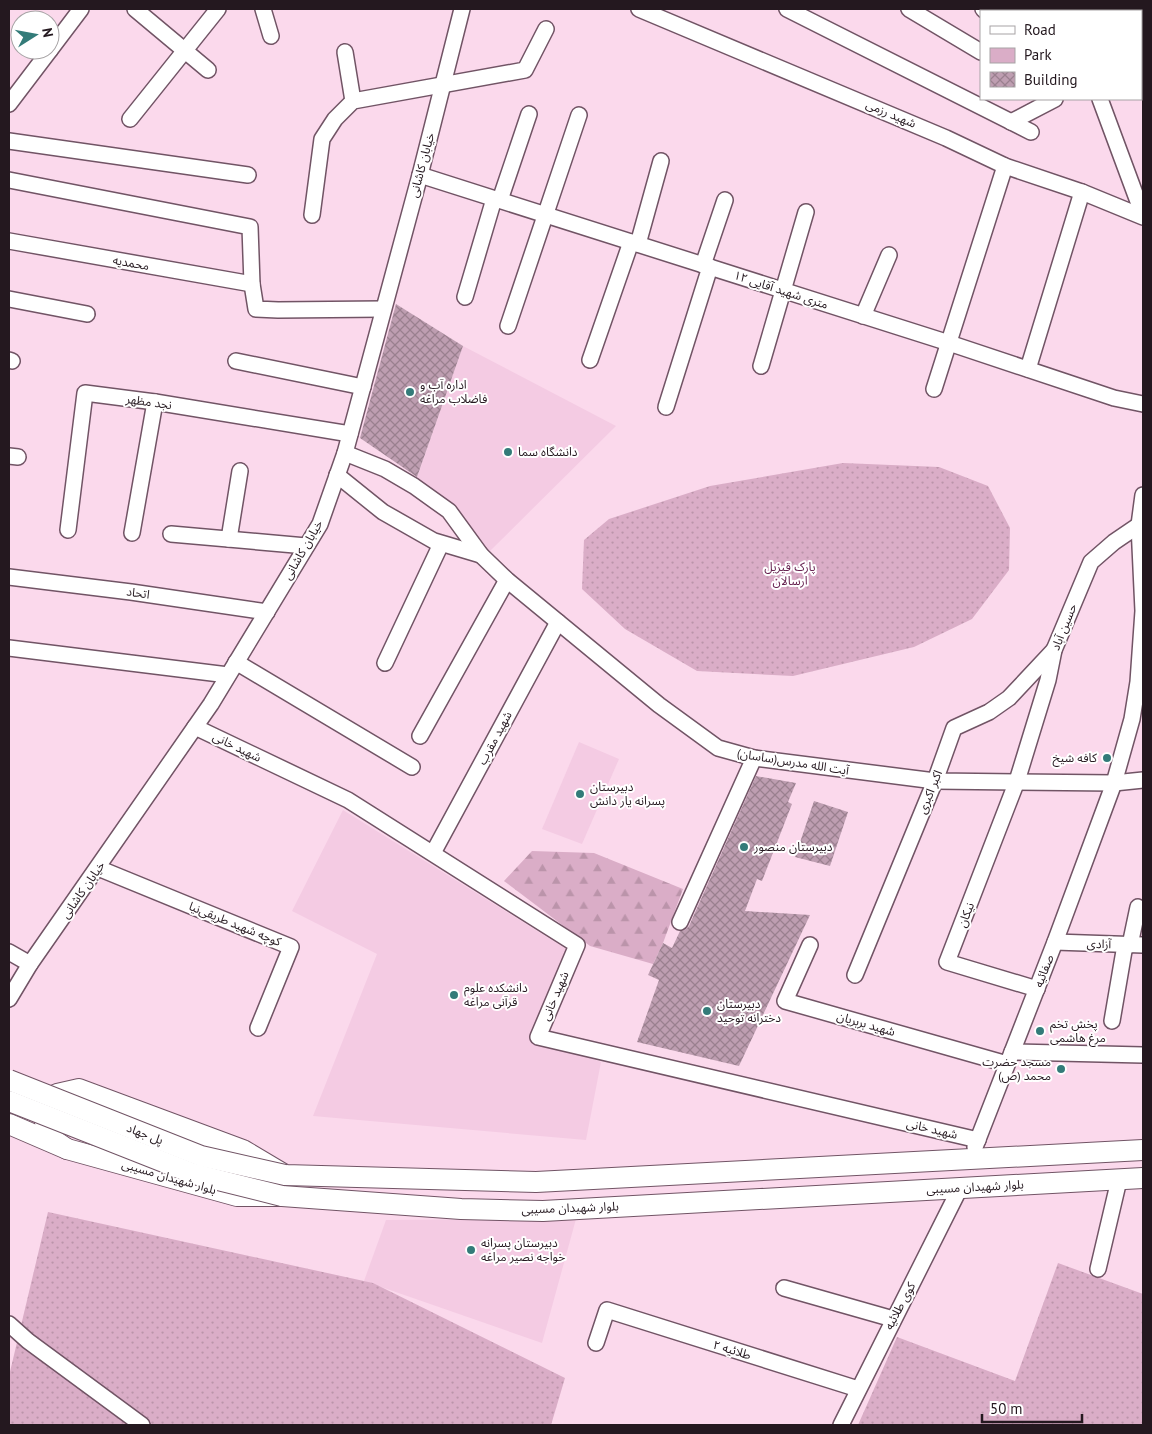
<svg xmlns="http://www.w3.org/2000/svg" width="1152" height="1434" font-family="'PT Sans','Noto Sans Arabic',sans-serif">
	<defs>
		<pattern id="green-dots" width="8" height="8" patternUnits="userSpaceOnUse" patternTransform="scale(1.25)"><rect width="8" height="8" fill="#daadc7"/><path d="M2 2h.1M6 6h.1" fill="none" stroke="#bb94aa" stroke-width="1.8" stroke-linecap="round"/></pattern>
		<pattern id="forest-firs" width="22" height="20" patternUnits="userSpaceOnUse" patternTransform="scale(1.25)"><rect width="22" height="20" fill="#daadc7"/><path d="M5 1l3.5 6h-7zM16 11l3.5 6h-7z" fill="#bb94aa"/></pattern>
		<pattern id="building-cross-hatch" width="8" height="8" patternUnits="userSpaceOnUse" patternTransform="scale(1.25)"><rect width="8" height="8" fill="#be9eb1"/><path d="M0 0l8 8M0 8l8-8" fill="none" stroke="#9a808f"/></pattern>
	</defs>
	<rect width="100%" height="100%" fill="#fbd9ec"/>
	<g fill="#f4cbe3">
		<path d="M 463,346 L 616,426 L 490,551 L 417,478 Z"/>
		<path d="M 579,742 L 619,759 L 582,844 L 542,829 Z"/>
		<path d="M 343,810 L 566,949 L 531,1037 L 601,1062 L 586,1140 L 313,1116 L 377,954 L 292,911 Z"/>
		<path d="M 576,1219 L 542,1343 L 364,1281 L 386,1220 Z"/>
	</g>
	<g fill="url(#green-dots)">
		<path d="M 843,463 L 939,467 L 988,486 L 1010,528 L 1009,570 L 972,619 L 914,647 L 793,676 L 697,671 L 625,629 L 582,589 L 584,540 L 609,519 L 710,486 Z"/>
		<path d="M 48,1212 L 373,1283 L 565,1378 L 551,1425 L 9,1425 L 9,1376 Z"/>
		<path d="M 1058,1263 L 1143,1294 L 1143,1425 L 858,1425 L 897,1337 L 1015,1381 Z"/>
	</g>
	<path fill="url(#forest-firs)" d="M 532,851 L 594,853 L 683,889 L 663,943 L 653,964 L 590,946 L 504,881 Z"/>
	<g fill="url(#building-cross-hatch)">
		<path d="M 396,304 L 463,346 L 417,477 L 360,438 Z"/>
		<path d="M 756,776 L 796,783 L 788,802 L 792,804 L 762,881 L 757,879 L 745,911 L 810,915 L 739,1066 L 637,1042 L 659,980 L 648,975 L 663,943 L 672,948 L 680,931 L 685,930 L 689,926 Z"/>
		<path d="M 814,801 L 848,812 L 830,866 L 795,857 Z"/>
	</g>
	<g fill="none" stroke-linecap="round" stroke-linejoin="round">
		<g stroke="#715465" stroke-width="18">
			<g id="minor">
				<path d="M 135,9 L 208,70"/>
				<path d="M 263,9 L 271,36"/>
				<path d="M 639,9 L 946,138 L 1005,166 L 1082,192 L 1143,217"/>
				<path d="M 787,9 L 1031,132"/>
				<path d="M 909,9 L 981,52"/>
				<path d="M 983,9 L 985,11"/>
				<path d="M 1046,9 L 1048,11"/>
				<path d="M 50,50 L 81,9"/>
				<path d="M 345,52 L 353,101"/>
				<path d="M 1100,99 L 1143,215"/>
				<path d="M 9,104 L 50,50"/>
				<path d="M 130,119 L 218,9"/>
				<path d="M 1011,122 L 1055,99"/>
				<path d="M 9,141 L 248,175"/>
				<path d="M 420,175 L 949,343 L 1114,398 L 1143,404"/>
				<path d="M 9,180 L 250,227 L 252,284 L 256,309 L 278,310 L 383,309"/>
				<path d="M 500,200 L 529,114"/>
				<path d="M 312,215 L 322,139 L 335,119 L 353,101 L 525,70 L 546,29"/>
				<path d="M 9,241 L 252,284"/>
				<path d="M 638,244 L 661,161"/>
				<path d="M 703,265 L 725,200"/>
				<path d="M 465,297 L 494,199"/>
				<path d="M 9,299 L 87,314"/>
				<path d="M 863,316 L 889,255"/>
				<path d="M 508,326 L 579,115"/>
				<path d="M 9,360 L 12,361"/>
				<path d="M 590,360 L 631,242"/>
				<path d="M 236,361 L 363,387"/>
				<path d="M 761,366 L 806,212"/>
				<path d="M 1028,369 L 1082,192"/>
				<path d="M 934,389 L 1005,166"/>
				<path d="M 666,407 L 710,267"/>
				<path d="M 345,453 L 385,469 L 414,486 L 449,511 L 481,555 L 507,580 L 659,705 L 718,748 L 754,758 L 935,781 L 1114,783 L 1143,780"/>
				<path d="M 9,456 L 18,457"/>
				<path d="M 337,475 L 383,512 L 434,541 L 481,555"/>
				<path d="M 68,530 L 85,393 L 155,402 L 350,434"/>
				<path d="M 132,533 L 155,402"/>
				<path d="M 171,534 L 306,546"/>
				<path d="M 229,539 L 240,471"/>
				<path d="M 9,577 L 131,592 L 267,612"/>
				<path d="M 9,648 L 228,675"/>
				<path d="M 236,662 L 412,767"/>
				<path d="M 385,663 L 441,544"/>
				<path d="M 195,727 L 348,800 L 577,945 L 538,1037 L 978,1140"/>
				<path d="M 420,736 L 507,580"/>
				<path d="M 433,853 L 558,622"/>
				<path d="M 98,868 L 291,947 L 258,1028"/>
				<path d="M 680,922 L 754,758"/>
				<path d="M 1055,942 L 1143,945"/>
				<path d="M 810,945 L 785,1001 L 1007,1064"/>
				<path d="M 1130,945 L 1138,907"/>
				<path d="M 9,952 L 30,964"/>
				<path d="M 855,975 L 935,781 L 954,728 L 989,712 L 1009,698 L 1054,650"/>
				<path d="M 1037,989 L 947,962 L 1017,781 L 1048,680 L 1054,650 L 1091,562 L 1114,542 L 1139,525"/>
				<path d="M 9,999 L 30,964 L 211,704 L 320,524 L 345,453 L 420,175 L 462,9"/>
				<path d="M 1112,1021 L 1125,945"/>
				<path d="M 1012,1052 L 1143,1055"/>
				<path d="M 975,1147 L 1055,942 L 1114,783 L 1132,719 L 1138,682 L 1143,611 L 1139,525 L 1143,495"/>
				<path d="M 1098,1269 L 1119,1180"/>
				<path d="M 784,1288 L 893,1319"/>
				<path d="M 9,1324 L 28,1341 L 142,1425"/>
				<path d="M 596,1343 L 607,1310 L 858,1389"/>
				<path d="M 841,1425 L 960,1188"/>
			</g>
		</g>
		<g stroke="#715465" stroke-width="22">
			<g id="major">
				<path d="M 9,1124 L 67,1149 L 237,1196 L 282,1196 L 461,1209 L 543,1211 L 1143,1178"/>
				<path d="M 67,1149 L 48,1136 L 43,1113 L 57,1094 L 79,1089 L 243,1150 L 285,1175 L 536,1182 L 1143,1150"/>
			</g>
		</g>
		<use href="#minor" stroke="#fff" stroke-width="15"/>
		<use href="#major" stroke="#fff" stroke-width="20"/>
		<g stroke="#715465" stroke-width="22" stroke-linecap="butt">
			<g id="major-bridge">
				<path d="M 9,1080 L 201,1156 L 285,1175"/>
				<path d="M 9,1101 L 194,1174 L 282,1196"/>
			</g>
		</g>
		<use href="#major-bridge" stroke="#fff" stroke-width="20"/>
	</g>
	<g fill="#337b79" stroke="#fff" stroke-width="2">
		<circle cx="410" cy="392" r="5"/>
		<circle cx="508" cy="452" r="5"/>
		<circle cx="1107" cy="758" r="5"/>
		<circle cx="580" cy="794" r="5"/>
		<circle cx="744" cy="847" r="5"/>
		<circle cx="454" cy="995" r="5"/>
		<circle cx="707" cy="1011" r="5"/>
		<circle cx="1040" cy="1031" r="5"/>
		<circle cx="1061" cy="1069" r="5"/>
		<circle cx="471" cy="1250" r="5"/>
	</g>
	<g text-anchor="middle" stroke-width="4" stroke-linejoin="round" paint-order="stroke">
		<g font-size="12" fill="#24181f" stroke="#fff">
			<text transform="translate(891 114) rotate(23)" y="4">شهید رزمی</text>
			<text transform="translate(422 165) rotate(-75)" y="4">خیابان کاشانی</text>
			<text transform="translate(131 263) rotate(10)" y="4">محمدیه</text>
			<text transform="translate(781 290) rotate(18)" y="4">۱۲ متری شهید آقایی</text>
			<text transform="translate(149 402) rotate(8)" y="4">نجد مظهر</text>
			<text transform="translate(303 550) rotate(-60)" y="4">خیابان کاشانی</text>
			<text transform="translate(138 593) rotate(8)" y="4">اتحاد</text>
			<text transform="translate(1064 627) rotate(-68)" y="4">حسین آباد</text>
			<text transform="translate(495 738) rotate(-62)" y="4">شهید مقرب</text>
			<text transform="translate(237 747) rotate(26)" y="4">شهید خانی</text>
			<text transform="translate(793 762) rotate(9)" y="4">آیت الله مدرس(ساسان)</text>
			<text transform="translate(930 792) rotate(-68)" y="4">اکبر اکبری</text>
			<text transform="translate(83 890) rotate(-55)" y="4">خیابان کاشانی</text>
			<text transform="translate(966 915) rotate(-69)" y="4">نیکان</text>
			<text transform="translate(235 924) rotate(22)" y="4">کوچه شهید طریقی‌نیا</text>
			<text transform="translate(1099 944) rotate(2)" y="4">آزادی</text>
			<text transform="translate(1044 971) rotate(-69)" y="4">صفائیه</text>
			<text transform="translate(555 996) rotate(-67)" y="4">شهید خانی</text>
			<text transform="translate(866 1024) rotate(16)" y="4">شهید بربریان</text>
			<text transform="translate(932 1129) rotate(13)" y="4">شهید خانی</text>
			<text transform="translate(145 1134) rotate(21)" y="4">پل جهاد</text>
			<text transform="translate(169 1177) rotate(16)" y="4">بلوار شهیدان مسیبی</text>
			<text transform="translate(975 1187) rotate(-3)" y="4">بلوار شهیدان مسیبی</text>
			<text transform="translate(570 1208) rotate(-2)" y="4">بلوار شهیدان مسیبی</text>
			<text transform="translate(900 1306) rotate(-62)" y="4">کوی طلائیه</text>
			<text transform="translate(732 1350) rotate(17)" y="4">طلائیه ۲</text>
		</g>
		<g font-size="12" fill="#24181f" stroke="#fff" text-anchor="start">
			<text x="420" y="389">اداره آب و<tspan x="420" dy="14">فاضلاب مراغه</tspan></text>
			<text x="518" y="456">دانشگاه سما</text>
			<text x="1097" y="762" text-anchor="end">کافه شیخ</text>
			<text x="590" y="791">دبیرستان<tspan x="590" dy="14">پسرانه یار دانش</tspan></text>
			<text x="754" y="851">دبیرستان منصور</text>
			<text x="464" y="992">دانشکده علوم<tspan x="464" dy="14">قرآنی مراغه</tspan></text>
			<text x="717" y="1008">دبیرستان<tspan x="717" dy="14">دخترانه توحید</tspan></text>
			<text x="1050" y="1028">پخش تخم<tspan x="1050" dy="14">مرغ هاشمی</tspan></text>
			<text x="1051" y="1066" text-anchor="end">مسجد حضرت<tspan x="1051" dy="14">محمد (ص)</tspan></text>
			<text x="481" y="1247">دبیرستان پسرانه<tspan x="481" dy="14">خواجه نصیر مراغه</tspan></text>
		</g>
		<g font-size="12" fill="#66214f" stroke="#fff">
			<text x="790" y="571">پارک قیزیل<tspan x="790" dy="14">ارسالان</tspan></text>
		</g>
	</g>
	<rect width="1152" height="1434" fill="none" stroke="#24181f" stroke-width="20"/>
	<rect x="980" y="10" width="162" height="90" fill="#ffffff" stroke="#a7a3a5"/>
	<rect x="990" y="26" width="25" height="8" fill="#ffffff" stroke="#a7a3a5"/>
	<text x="1024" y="35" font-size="15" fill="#24181f">Road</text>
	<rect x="990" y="48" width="25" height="15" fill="#daadc7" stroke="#a7a3a5"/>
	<text x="1024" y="60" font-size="15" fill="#24181f">Park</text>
	<rect x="990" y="72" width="25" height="15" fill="url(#building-cross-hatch)" stroke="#a7a3a5"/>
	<text x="1024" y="85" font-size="15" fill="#24181f">Building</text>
	<g transform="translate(35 35) rotate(79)"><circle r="24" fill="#ffffff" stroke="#a7a3a5"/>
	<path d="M0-4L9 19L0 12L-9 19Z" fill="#337b79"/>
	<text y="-8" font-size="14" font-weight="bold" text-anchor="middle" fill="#24181f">N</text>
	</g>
	<path d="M982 1414v8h100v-8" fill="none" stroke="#24181f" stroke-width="2.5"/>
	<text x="990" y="1414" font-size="15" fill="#24181f" stroke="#ffffff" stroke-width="4" paint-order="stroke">50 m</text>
</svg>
